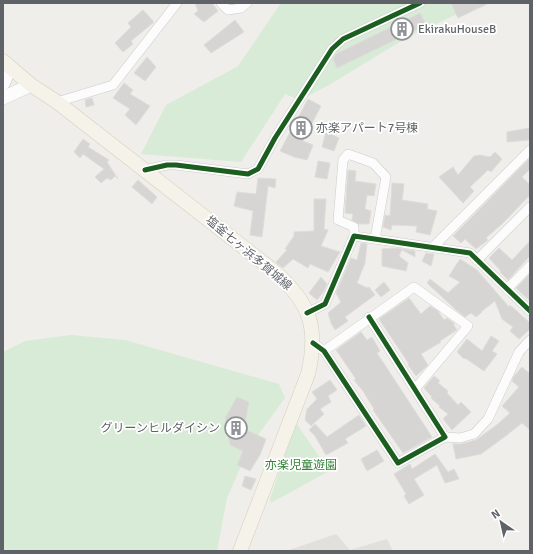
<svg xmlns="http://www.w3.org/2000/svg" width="533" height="554" font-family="Signika,'Noto Sans JP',sans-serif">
	<rect width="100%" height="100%" fill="#efeeea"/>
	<path fill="#e2e0da" d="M 336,534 L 350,550 L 387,539 L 393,551 L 286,551 Z"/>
	<g fill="#d8ebd6">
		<path d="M 281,3 L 481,3 L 408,37 L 329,85 L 300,100 L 285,94 L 241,162 L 141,154 L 166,105 L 238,66 Z"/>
		<path d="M 71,335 L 125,340 L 279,384 L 285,398 L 250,446 L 227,498 L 217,551 L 3,551 L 3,352 L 25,341 Z"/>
		<path d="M 296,423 L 329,471 L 271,503 L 270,499 Z"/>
	</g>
	<g fill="#d6d5d3" stroke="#deddd9">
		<path d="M 195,3 L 212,3 L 218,11 L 204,22 L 194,14 L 198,11 Z"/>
		<path d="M 451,3 L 489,3 L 458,18 Z"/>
		<path d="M 143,10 L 154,22 L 131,41 L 133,44 L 123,52 L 115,43 L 131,27 L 128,23 Z"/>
		<path d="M 420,13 L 426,25 L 337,68 L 333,59 L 336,54 Z"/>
		<path d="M 235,20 L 244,32 L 211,53 L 204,45 Z"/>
		<path d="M 147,57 L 156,67 L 145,81 L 134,73 Z"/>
		<path d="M 124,83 L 133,90 L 130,94 L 150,106 L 136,125 L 125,115 L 130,109 L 113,98 Z"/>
		<path d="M 92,98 L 94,105 L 86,107 L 85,100 Z"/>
		<path d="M 308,99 L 321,106 L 303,141 L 313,145 L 307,160 L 294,157 L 280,151 Z"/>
		<path d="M 529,128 L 530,140 L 507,142 L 507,132 Z"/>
		<path d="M 326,132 L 339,138 L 334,151 L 322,147 Z"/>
		<path d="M 83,139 L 90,144 L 88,147 L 109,160 L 107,162 L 118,179 L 115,176 L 111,180 L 107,178 L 101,183 L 95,177 L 104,169 L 83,154 L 80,158 L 74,152 Z"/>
		<path d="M 495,152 L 502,159 L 491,172 L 488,170 L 470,187 L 474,191 L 463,203 L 439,177 L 453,167 L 458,175 L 474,156 L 480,155 L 490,157 Z"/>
		<path d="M 530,158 L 530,169 L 522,177 L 530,185 L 530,195 L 503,223 L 486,238 L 488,240 L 476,249 L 465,239 L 461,243 L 453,236 Z"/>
		<path d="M 318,161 L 330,163 L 327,179 L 315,177 Z"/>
		<path d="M 348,170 L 356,171 L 355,181 L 376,184 L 374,196 L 367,195 L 365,209 L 371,211 L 369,224 L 359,224 L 352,220 L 353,214 L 345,213 Z"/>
		<path d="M 258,178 L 276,179 L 275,188 L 268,186 L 262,237 L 250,235 L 253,211 L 234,206 L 237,192 L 256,194 Z"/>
		<path d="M 138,180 L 157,197 L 152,204 L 132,187 Z"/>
		<path d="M 392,183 L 404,184 L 402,200 L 428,204 L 427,209 L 437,211 L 430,235 L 416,232 L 417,226 L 392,225 L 391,230 L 383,227 L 385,215 L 390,216 Z"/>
		<path d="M 314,199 L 326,199 L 324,229 L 328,230 L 321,246 L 340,252 L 328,272 L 310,264 L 308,268 L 293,259 L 283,268 L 276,262 L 287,250 L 285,249 L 294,236 L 294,232 L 314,231 Z"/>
		<path d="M 530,241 L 530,256 L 508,280 L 500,272 L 501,271 L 489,258 L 499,248 L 512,260 Z"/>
		<path d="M 361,243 L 367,244 L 365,263 L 357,283 L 367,288 L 369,287 L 375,295 L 345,317 L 348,321 L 335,330 L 331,323 L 328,313 L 341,302 L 336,293 L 351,258 L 357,260 Z"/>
		<path d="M 397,248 L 415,251 L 415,257 L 402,250 L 399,256 L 408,263 L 406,271 L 382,266 L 382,249 Z"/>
		<path d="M 426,253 L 434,254 L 431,266 L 422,261 Z"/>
		<path d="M 460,259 L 477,270 L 509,307 L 510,305 L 530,323 L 530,329 L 519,339 L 510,331 L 513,327 L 502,319 L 495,301 L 482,311 L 482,312 L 476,317 L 471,313 L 465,317 L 455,309 L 427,283 L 430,279 L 448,293 L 460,282 L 449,276 Z"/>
		<path d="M 530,274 L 530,301 L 516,288 Z"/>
		<path d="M 321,277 L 327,284 L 324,291 L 317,300 L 309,293 Z"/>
		<path d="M 384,282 L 390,290 L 381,297 L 375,290 Z"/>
		<path d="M 409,298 L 421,314 L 430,306 L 438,311 L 444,320 L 447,318 L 455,324 L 453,324 L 457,330 L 440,341 L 441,342 L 421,354 L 428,365 L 416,376 L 408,365 L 409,364 L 379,319 Z"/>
		<path d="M 361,332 L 367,340 L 372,337 L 380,351 L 377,353 L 432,437 L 403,453 L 373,410 L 374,409 L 363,391 L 354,380 L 356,379 L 336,350 Z"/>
		<path d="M 491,336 L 499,341 L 492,351 L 497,354 L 484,371 L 465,358 L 464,359 L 457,352 L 467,339 L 482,351 Z"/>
		<path d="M 522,367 L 530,374 L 530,430 L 522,423 L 507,435 L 481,454 L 456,459 L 453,444 L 461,444 L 476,440 L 498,424 L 510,413 L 502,406 L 519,387 L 512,381 L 514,376 Z"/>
		<path d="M 434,376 L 440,381 L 438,383 L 448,391 L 447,393 L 458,405 L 461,402 L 471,412 L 452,430 L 443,419 L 448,414 L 439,407 L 440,406 L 431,398 L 432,397 L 424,388 Z"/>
		<path d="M 330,380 L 337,390 L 328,396 L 331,402 L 320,409 L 324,414 L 311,426 L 305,420 L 307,409 L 317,399 L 312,392 Z"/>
		<path d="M 237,397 L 249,402 L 244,429 L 266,439 L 260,455 L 250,471 L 237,465 L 243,451 L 230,445 L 225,418 Z"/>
		<path d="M 359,415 L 366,426 L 345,439 L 348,443 L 326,455 L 315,436 L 309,430 L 315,424 L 327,437 Z"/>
		<path d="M 377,450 L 384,461 L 367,471 L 361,459 Z"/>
		<path d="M 435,454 L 448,472 L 454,469 L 459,479 L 445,483 L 437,465 L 414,479 L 424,495 L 409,504 L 404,496 L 406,494 L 394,474 L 410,464 L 412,469 Z"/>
		<path d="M 245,476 L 256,479 L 251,490 L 242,486 Z"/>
	</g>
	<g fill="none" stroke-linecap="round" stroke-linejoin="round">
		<g stroke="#cbcccc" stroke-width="10">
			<g id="street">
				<path d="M 221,3 L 228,10 L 241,8 L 247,3"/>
				<path d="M 57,102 L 113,85 L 177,3"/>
				<path d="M 145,170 L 167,165 L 176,165 L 248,174 L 258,169 L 275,138 L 332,49 L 343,39 L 420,3"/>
				<path d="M 354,236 L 354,227 L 338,220 L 343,160 L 348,154 L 373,163 L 386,177 L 375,239"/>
				<path d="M 433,247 L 530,150"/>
				<path d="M 477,260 L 530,207"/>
				<path d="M 507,289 L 530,266"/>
				<path d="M 307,313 L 325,304 L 354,236 L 470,253 L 530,311"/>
				<path d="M 313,343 L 324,351 L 398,463 L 445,437 L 369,317"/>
				<path d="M 324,351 L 414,287 L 468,326 L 415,389"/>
				<path d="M 445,437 L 460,438 L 474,434 L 488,419 L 519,352 L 530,340"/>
			</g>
		</g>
		<g stroke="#cacacb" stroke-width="14">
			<g id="secondary">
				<path d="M 3,84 L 10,68"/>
				<path d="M 3,98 L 31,85"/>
			</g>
		</g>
		<g stroke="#d7ceb8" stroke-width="15">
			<path id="primary" d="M 3,61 L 31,85 L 57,102 L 274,271 C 310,303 319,327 308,374 L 240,551"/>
		</g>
		<use href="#street" stroke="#fdfcfc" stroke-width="9"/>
		<use href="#secondary" stroke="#fdfcfc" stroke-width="13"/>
		<use href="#primary" stroke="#f4f2e9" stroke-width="14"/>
		<g stroke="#fff" stroke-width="8">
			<g id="cycleway">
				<path d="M 145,170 L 167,165 L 176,165 L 248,174 L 258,169 L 275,138 L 332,49 L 343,39 L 420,3"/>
				<path d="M 307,313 L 325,304 L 354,236 L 470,253 L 530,311"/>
				<path d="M 313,343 L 324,351 L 398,463 L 445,437 L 369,317"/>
			</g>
		</g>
		<use href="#cycleway" stroke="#1b5e20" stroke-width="5"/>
	</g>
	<defs>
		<g id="building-ring" transform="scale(1.15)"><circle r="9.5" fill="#fff" stroke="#919496" stroke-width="1.5"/><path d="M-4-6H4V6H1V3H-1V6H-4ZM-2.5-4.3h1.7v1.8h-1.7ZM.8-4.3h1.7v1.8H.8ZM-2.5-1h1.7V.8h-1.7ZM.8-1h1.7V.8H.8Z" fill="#919496"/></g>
	</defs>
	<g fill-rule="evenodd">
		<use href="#building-ring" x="402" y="29"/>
		<use href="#building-ring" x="301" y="128"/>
		<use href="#building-ring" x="236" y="428"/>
	</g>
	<g text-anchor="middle" stroke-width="3.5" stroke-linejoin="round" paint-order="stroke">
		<g font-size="12" fill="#5f6368" stroke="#fff" text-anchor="start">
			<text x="418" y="33">EkirakuHouseB</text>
			<text x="316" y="132">亦楽アパート7号棟</text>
			<text x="220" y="432" text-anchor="end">グリーンヒルダイシン</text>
		</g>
		<g font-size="12" fill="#5f6368" stroke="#fff">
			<text transform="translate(249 253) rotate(40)" y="4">塩釜七ヶ浜多賀城線</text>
		</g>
		<g font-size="12" fill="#348238" stroke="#fff">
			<text x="301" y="469">亦楽児童遊園</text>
		</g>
	</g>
	<rect width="533" height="554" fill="none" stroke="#5f6368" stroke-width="8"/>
	<g transform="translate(501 522) rotate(326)" stroke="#ffffff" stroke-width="3" paint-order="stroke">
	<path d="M0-3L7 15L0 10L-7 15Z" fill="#5f6368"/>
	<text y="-6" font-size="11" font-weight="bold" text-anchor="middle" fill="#5f6368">N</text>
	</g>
</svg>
